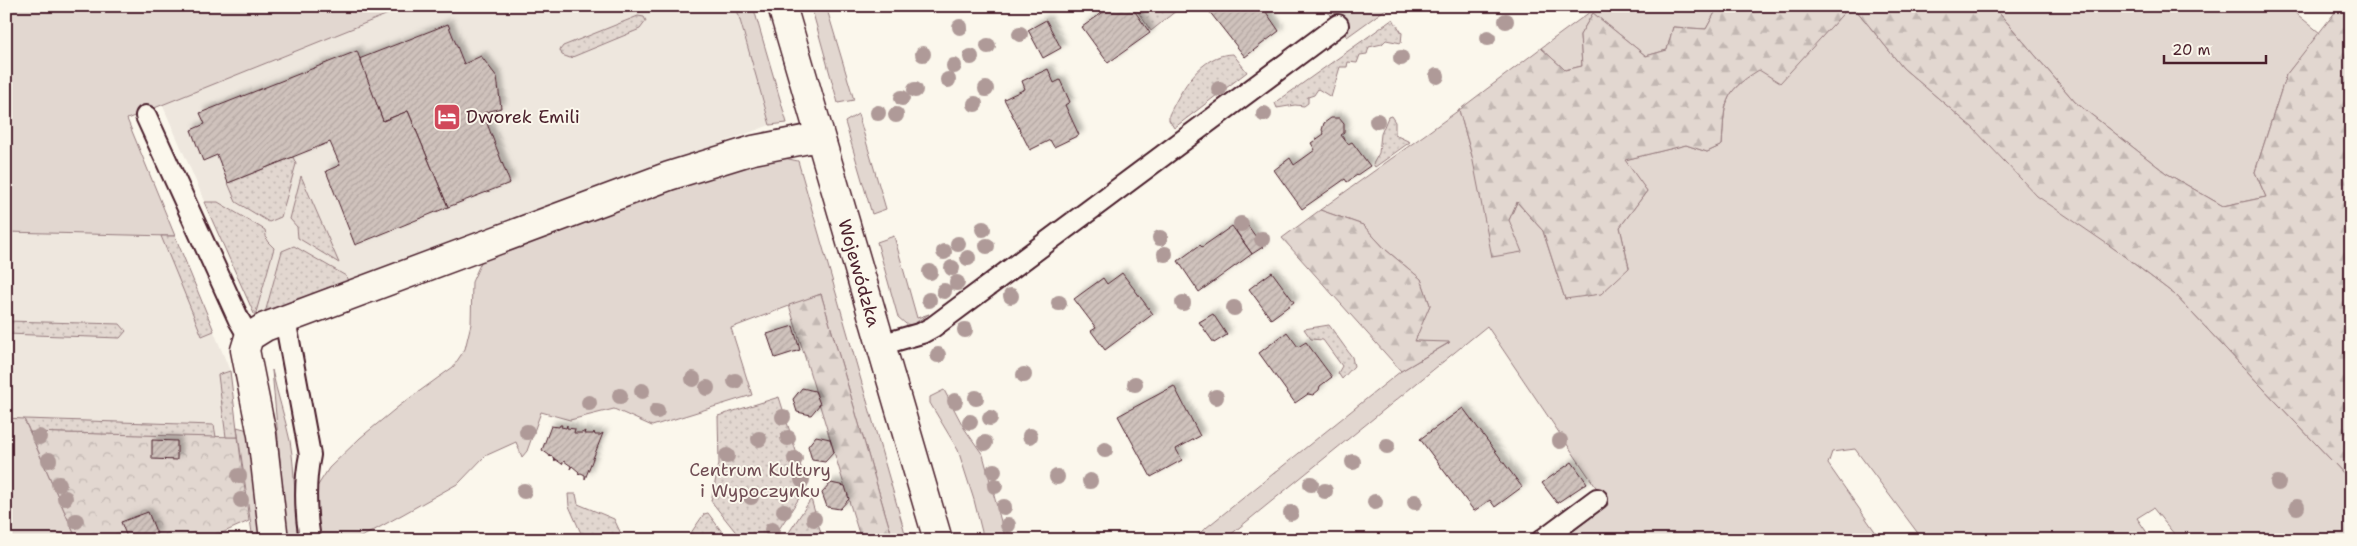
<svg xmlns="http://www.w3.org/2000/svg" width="2357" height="546" font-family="'Shantell Sans',sans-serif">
	<defs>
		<pattern id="forest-firs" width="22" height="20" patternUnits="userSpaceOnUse" patternTransform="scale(1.25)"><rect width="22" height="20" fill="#e2d7d0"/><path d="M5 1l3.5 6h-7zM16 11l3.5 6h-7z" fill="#c3b8b3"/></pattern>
		<pattern id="park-crowns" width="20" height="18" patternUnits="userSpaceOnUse" patternTransform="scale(1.25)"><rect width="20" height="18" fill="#e2d7d0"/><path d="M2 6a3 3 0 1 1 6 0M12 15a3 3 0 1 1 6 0" fill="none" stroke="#c3b8b3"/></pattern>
		<pattern id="garden-dots" width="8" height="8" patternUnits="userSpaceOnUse" patternTransform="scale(1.25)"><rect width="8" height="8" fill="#e2d7d0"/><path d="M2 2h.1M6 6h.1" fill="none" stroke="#c3b8b3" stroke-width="1.8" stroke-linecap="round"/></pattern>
		<pattern id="building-hatch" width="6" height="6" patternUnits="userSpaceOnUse" patternTransform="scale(1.25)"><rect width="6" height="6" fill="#cfc2bc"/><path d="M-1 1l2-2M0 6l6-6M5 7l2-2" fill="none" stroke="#b3a6a2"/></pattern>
		<filter id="shadow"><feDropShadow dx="4.5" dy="-4.5" stdDeviation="2.5" flood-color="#0004"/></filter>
	</defs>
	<rect width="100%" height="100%" fill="#fbf7ec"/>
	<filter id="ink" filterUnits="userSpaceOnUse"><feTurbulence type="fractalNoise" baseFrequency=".02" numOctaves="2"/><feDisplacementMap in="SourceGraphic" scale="10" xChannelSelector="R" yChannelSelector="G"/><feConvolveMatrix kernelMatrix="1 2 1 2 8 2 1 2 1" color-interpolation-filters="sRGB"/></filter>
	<g filter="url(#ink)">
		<g fill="#eee7de">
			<path d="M 408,6 L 736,6 L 770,125 L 255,316 L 162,104 Z"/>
			<path d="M 6,232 L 175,236 L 230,371 L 238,437 L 30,432 L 77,540 L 6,540 Z"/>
		</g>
		<g fill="#e2d7d0" stroke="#967b7e">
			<path d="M 6,6 L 408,6 L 127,119 L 175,236 L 169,236 L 6,232 Z"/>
			<path d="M 736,6 L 753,6 L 787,123 L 770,125 Z"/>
			<path d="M 811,6 L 826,6 L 854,100 L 838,103 Z"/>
			<path d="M 1318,6 L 1390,6 L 1347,37 L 1330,14 Z"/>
			<path d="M 1598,6 L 1734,6 L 1717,9 L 1706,29 L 1673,27 L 1667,50 L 1646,56 L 1593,13 L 1580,35 L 1582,66 L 1565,70 L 1541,48 Z"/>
			<path d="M 1850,6 L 1853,6 L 1903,68 L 2116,250 L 2174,294 L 2351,481 L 2351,540 L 2179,540 L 2153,508 L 2137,518 L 2152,540 L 2054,540 L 2052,538 L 2049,540 L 1916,540 L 1920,536 L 1855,449 L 1832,452 L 1828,464 L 1881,540 L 1561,540 L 1608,505 L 1487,326 L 1224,540 L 1191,540 L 1401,371 L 1449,343 L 1414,341 L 1430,305 L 1421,279 L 1386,250 L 1363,225 L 1320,210 L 1459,110 L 1472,156 L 1509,220 L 1517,202 L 1543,231 L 1565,299 L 1629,268 L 1620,227 L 1647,191 L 1624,160 L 1686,145 L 1707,152 L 1722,145 C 1725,103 1721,94 1759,69 L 1780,82 Z"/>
			<path d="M 1993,6 L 2287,6 L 2320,33 L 2286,75 L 2255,172 L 2266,197 L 2223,206 L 2166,173 L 2075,102 Z"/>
			<path d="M 858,114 L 886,209 L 872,214 L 845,122 Z"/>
			<path d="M 775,156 L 798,161 L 907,540 L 893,540 L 821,294 L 731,328 L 752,395 L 652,426 L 614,409 L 570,420 L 541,412 L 527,451 L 522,457 L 516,442 L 485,456 L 459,483 L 371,532 L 355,540 L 318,540 L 315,490 L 329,468 L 360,438 L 399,406 L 453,367 L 465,349 L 471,324 L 472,282 L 482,260 L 589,213 Z"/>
			<path d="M 894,236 L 917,318 L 929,314 L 912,325 L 906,324 L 898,317 L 877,242 Z"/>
			<path d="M 272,370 C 277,394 285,417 290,441 C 296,474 293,508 302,540 L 287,540 Z"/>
			<path d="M 944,390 L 964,428 L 983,455 L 1006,540 L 984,540 L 974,500 L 958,450 L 930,403 L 930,397 Z"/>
			<path d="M 6,418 L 24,419 L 77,540 L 6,540 Z"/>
			<path d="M 237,427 L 248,430 L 265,540 L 253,540 Z"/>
		</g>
		<g fill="url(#forest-firs)" stroke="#967b7e">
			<path d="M 1734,6 L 1850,6 L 1780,83 L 1759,70 C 1721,93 1725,104 1722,145 L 1707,152 L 1686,145 L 1625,160 L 1647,191 L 1620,227 L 1629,268 L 1601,294 L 1565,299 L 1543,231 L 1517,202 L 1509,220 L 1522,252 L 1492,257 L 1472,156 L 1459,110 L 1541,48 L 1565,70 L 1582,66 L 1580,35 L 1593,13 L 1646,56 L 1667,50 L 1673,27 L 1706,29 L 1717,9 Z"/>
			<path d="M 1853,6 L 1993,6 L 2075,102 L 2166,173 L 2223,206 L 2266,197 L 2255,172 L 2286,75 L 2340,6 L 2351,6 L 2351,481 L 2174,294 L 2116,250 L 2037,196 L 1973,128 L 1903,68 Z"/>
			<path d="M 1320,210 L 1363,225 L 1386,250 L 1421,279 L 1430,305 L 1415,341 L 1450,342 L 1401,371 L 1282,238 Z"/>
			<path d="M 821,294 L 893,540 L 861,540 L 789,305 Z"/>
		</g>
		<path fill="url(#park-crowns)" stroke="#967b7e" d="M 30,432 L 238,437 L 249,521 L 206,540 L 77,540 Z"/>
		<g fill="url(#garden-dots)" stroke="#967b7e">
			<path d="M 1134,6 L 1182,6 L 1151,31 Z"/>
			<path d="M 638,16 L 644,17 L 646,21 L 640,29 L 570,58 L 562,55 L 560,50 L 563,46 Z"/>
			<path d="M 1393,19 L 1402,33 L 1401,43 L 1386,40 L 1382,44 L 1369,47 L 1367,54 L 1360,55 L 1357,63 L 1348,62 L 1347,67 L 1340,67 L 1331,97 L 1318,89 L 1314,95 L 1308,97 L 1308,103 L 1304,106 L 1295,105 L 1277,108 L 1275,103 Z"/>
			<path d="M 1233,54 L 1247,72 L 1174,128 L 1169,120 L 1169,115 C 1181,90 1201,54 1233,54 Z"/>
			<path d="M 1391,116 L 1395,122 L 1395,135 L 1410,142 L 1375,167 L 1373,164 L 1379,153 L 1381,134 L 1388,117 Z"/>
			<path d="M 293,157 L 296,164 L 281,217 L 269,222 L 236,202 L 228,183 Z"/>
			<path d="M 301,176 L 339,263 L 298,238 L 297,227 L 290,219 Z"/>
			<path d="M 204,202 L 218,202 L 265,230 L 267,241 L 274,248 L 255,316 Z"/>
			<path d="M 161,236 L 175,236 L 214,331 L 202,336 Z"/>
			<path d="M 294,246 L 346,276 L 348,282 L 265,313 L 282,251 Z"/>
			<path d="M 6,321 L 120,324 L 126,331 L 120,338 L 6,334 Z"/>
			<path d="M 1329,325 L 1352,357 L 1354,366 L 1342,379 L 1338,373 L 1342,366 L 1323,340 L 1311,339 L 1304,329 Z"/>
			<path d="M 230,371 L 238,437 L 226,437 L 218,375 Z"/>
			<path d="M 779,397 L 807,486 L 772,540 L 742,540 L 711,501 L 719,464 L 718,416 Z"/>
			<path d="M 24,419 L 214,425 L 216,437 L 30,432 Z"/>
			<path d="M 568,494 L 576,494 L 578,504 L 614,519 L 624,540 L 584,540 L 569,506 Z"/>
			<path d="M 811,499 L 823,540 L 784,540 Z"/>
			<path d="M 708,513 L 728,540 L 686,540 L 704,514 Z"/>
		</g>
		<g fill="url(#building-hatch)" stroke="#4a1f2b" filter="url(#shadow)">
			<path d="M 1112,6 L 1131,6 L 1150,33 L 1108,63 L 1082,27 Z"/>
			<path d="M 1205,6 L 1269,6 L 1271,9 L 1266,12 L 1279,31 L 1245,57 Z"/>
			<path d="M 1046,20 L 1061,48 L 1043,58 L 1028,30 Z"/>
			<path d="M 448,24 L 464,64 L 481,56 L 497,77 L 501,108 L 483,113 L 510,183 L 448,207 L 408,111 L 383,121 L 359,59 Z"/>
			<path d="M 357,51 L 383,121 L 408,111 L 448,207 L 355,245 L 326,171 L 340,165 L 330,142 L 228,183 L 217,155 L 203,161 L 191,130 L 205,124 L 200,113 Z"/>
			<path d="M 1048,69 L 1054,83 L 1060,80 L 1070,102 L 1065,105 L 1079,135 L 1054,147 L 1050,140 L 1030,150 L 1004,99 L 1025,89 L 1022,81 Z"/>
			<path d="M 1331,118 L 1339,118 L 1344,124 L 1344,133 L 1341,135 L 1348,144 L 1352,142 L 1370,166 L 1347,182 L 1345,179 L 1302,209 L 1274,170 L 1290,158 L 1294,165 L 1315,150 L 1311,143 L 1324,134 L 1322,130 L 1324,123 Z"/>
			<path d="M 1246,223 L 1263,247 L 1252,254 L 1236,231 Z"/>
			<path d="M 1232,226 L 1252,254 L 1199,292 L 1178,261 L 1200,245 L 1202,247 Z"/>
			<path d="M 1272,272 L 1294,302 L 1271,319 L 1249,289 Z"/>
			<path d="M 1122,273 L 1153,314 L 1105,350 L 1091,331 L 1096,328 L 1074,299 L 1103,278 L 1107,284 Z"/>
			<path d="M 1213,314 L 1227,335 L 1214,343 L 1199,322 Z"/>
			<path d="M 793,326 L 800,350 L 775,358 L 767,334 Z"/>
			<path d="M 1287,332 L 1298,347 L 1306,342 L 1332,377 L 1320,386 L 1319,390 L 1313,395 L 1308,394 L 1295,403 L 1259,353 Z"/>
			<path d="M 1174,386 L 1200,436 L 1176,449 L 1182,460 L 1151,477 L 1118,416 Z"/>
			<path d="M 802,388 L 815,391 L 820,404 L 811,415 L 797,412 L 793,399 Z"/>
			<path d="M 1463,408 L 1522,487 L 1495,507 L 1490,500 L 1474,511 L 1420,439 Z"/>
			<path d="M 560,425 L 562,425 L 561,427 L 566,428 L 567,425 L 567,428 L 575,429 L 574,433 L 582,433 L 585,431 L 584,434 L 593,434 L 594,432 L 595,435 L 600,435 L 603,433 L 585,479 L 585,475 L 581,473 L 578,474 L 579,472 L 572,466 L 570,469 L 571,466 L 564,461 L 562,464 L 555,459 L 555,461 L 554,458 L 551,456 L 550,457 L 549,455 L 542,450 L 551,426 L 559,427 Z"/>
			<path d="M 816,436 L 830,439 L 834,452 L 825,462 L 812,460 L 808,446 Z"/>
			<path d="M 152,440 L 177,441 L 177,460 L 152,459 Z"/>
			<path d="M 1572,462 L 1587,483 L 1557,503 L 1542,483 Z"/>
			<path d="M 831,483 L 845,486 L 849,499 L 840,509 L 827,507 L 822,493 Z"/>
			<path d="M 148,512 L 157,534 L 141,540 L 128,540 L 121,522 Z"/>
		</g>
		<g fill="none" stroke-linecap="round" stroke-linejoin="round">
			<g stroke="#4a1f2b" stroke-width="24">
				<g id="lane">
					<path d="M 146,116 L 239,320 L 249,337"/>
					<path d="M 285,319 L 310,455 C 304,484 305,510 310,540"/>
					<path d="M 880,345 L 922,333 L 933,327 L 1338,25"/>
					<path d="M 1542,540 L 1597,499"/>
				</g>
			</g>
			<g stroke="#4a1f2b" stroke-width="31">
				<path id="street" d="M 274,540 L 262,435 L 245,350 L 249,337 L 265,327 L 669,176 L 753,150 L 819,137"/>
			</g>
			<g stroke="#4a1f2b" stroke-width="31">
				<path id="secondary" d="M 782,6 L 938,540"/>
			</g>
			<use href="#lane" stroke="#fbf7ec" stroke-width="20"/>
			<use href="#street" stroke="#fbf7ec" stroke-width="28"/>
			<use href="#secondary" stroke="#fbf7ec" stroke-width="28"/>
		</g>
		<g fill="#af9a98">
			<circle cx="1506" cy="21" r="8"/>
			<circle cx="960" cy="27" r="8"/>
			<circle cx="1020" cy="34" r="8"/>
			<circle cx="1488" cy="38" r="8"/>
			<circle cx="988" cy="46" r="8"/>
			<circle cx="923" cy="54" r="8"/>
			<circle cx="971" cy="57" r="8"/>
			<circle cx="1401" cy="58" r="8"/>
			<circle cx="954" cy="66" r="8"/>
			<circle cx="1437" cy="76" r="8"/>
			<circle cx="948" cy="80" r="8"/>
			<circle cx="986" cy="89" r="8"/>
			<circle cx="1219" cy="89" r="8"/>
			<circle cx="915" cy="90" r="8"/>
			<circle cx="902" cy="98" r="8"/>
			<circle cx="975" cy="104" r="8"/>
			<circle cx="878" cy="113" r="8"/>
			<circle cx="1264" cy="114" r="8"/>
			<circle cx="896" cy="115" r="8"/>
			<circle cx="1377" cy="121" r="8"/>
			<circle cx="1241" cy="224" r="8"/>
			<circle cx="983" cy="229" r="8"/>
			<circle cx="1160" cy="238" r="8"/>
			<circle cx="1262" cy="239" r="8"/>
			<circle cx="958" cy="244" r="8"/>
			<circle cx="987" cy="246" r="8"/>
			<circle cx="944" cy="252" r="8"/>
			<circle cx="1165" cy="254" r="8"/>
			<circle cx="968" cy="258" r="8"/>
			<circle cx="952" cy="268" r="8"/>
			<circle cx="930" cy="272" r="8"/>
			<circle cx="957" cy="283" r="8"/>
			<circle cx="944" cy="291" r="8"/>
			<circle cx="1011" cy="296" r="8"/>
			<circle cx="929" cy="300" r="8"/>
			<circle cx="1059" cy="303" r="8"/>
			<circle cx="1183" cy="303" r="8"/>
			<circle cx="1234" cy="308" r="8"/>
			<circle cx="965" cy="330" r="8"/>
			<circle cx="938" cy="355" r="8"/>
			<circle cx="1024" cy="375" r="8"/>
			<circle cx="693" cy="379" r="8"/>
			<circle cx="735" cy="381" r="8"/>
			<circle cx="1135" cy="384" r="8"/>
			<circle cx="707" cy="388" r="8"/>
			<circle cx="642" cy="391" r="8"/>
			<circle cx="620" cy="396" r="8"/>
			<circle cx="1216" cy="397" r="8"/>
			<circle cx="976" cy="398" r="8"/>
			<circle cx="955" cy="401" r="8"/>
			<circle cx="589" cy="403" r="8"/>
			<circle cx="657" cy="411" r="8"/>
			<circle cx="783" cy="417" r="8"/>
			<circle cx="990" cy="418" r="8"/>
			<circle cx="970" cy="422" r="8"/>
			<circle cx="527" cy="432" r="8"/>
			<circle cx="1030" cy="436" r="8"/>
			<circle cx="39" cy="437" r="8"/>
			<circle cx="788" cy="438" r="8"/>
			<circle cx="759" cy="439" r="8"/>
			<circle cx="1560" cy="441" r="8"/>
			<circle cx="985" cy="443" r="8"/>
			<circle cx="1387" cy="446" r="8"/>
			<circle cx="1105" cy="450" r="8"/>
			<circle cx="727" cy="456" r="8"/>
			<circle cx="795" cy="459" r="8"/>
			<circle cx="49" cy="460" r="8"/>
			<circle cx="1353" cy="462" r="8"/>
			<circle cx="994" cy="471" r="8"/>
			<circle cx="239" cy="476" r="8"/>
			<circle cx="1057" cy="477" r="8"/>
			<circle cx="802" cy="480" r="8"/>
			<circle cx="1090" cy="481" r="8"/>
			<circle cx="2278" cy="483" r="8"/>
			<circle cx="59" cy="484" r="8"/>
			<circle cx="1311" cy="484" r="8"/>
			<circle cx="995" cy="486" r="8"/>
			<circle cx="524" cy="491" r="8"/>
			<circle cx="1325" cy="491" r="8"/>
			<circle cx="751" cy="497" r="8"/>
			<circle cx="65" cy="498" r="8"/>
			<circle cx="241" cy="500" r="8"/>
			<circle cx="1375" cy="502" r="8"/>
			<circle cx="1415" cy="502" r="8"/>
			<circle cx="1004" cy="507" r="8"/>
			<circle cx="2297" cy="507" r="8"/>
			<circle cx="784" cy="511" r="8"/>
			<circle cx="1291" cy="513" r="8"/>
			<circle cx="814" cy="519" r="8"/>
			<circle cx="76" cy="521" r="8"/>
			<circle cx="1008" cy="525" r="8"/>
			<circle cx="772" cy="530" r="8"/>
		</g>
	</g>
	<defs>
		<g id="hotel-square" transform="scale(1.4375)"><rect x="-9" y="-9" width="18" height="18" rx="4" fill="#d1495b" stroke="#fbf7ec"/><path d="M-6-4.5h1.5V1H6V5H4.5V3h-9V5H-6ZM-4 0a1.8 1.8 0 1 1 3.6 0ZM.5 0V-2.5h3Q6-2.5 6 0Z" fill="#fff"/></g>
	</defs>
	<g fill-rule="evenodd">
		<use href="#hotel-square" x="447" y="117"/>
	</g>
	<g text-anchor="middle" stroke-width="4" stroke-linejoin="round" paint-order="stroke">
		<g font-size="18" fill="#4a1f2b" stroke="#fbf7ec" text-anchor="start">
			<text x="466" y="123">Dworek Emili</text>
		</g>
		<g font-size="18" fill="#4a1f2b" stroke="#fbf7ec">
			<text transform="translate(859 273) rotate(74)" y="6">Wojewódzka</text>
		</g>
		<g font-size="18" fill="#704d54" stroke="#fbf7ec">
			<text x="760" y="476">Centrum Kultury<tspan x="760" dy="21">i Wypoczynku</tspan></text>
		</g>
	</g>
	<rect width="2357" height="546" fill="none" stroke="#fbf7ec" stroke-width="25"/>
	<rect x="12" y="12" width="2332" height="521" fill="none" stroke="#4a1f2b" stroke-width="2" filter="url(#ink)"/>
	<path d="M2164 55v8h102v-8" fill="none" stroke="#4a1f2b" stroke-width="2.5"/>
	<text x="2172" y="55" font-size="15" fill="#4a1f2b" stroke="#fbf7ec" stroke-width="4" paint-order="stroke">20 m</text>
</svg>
